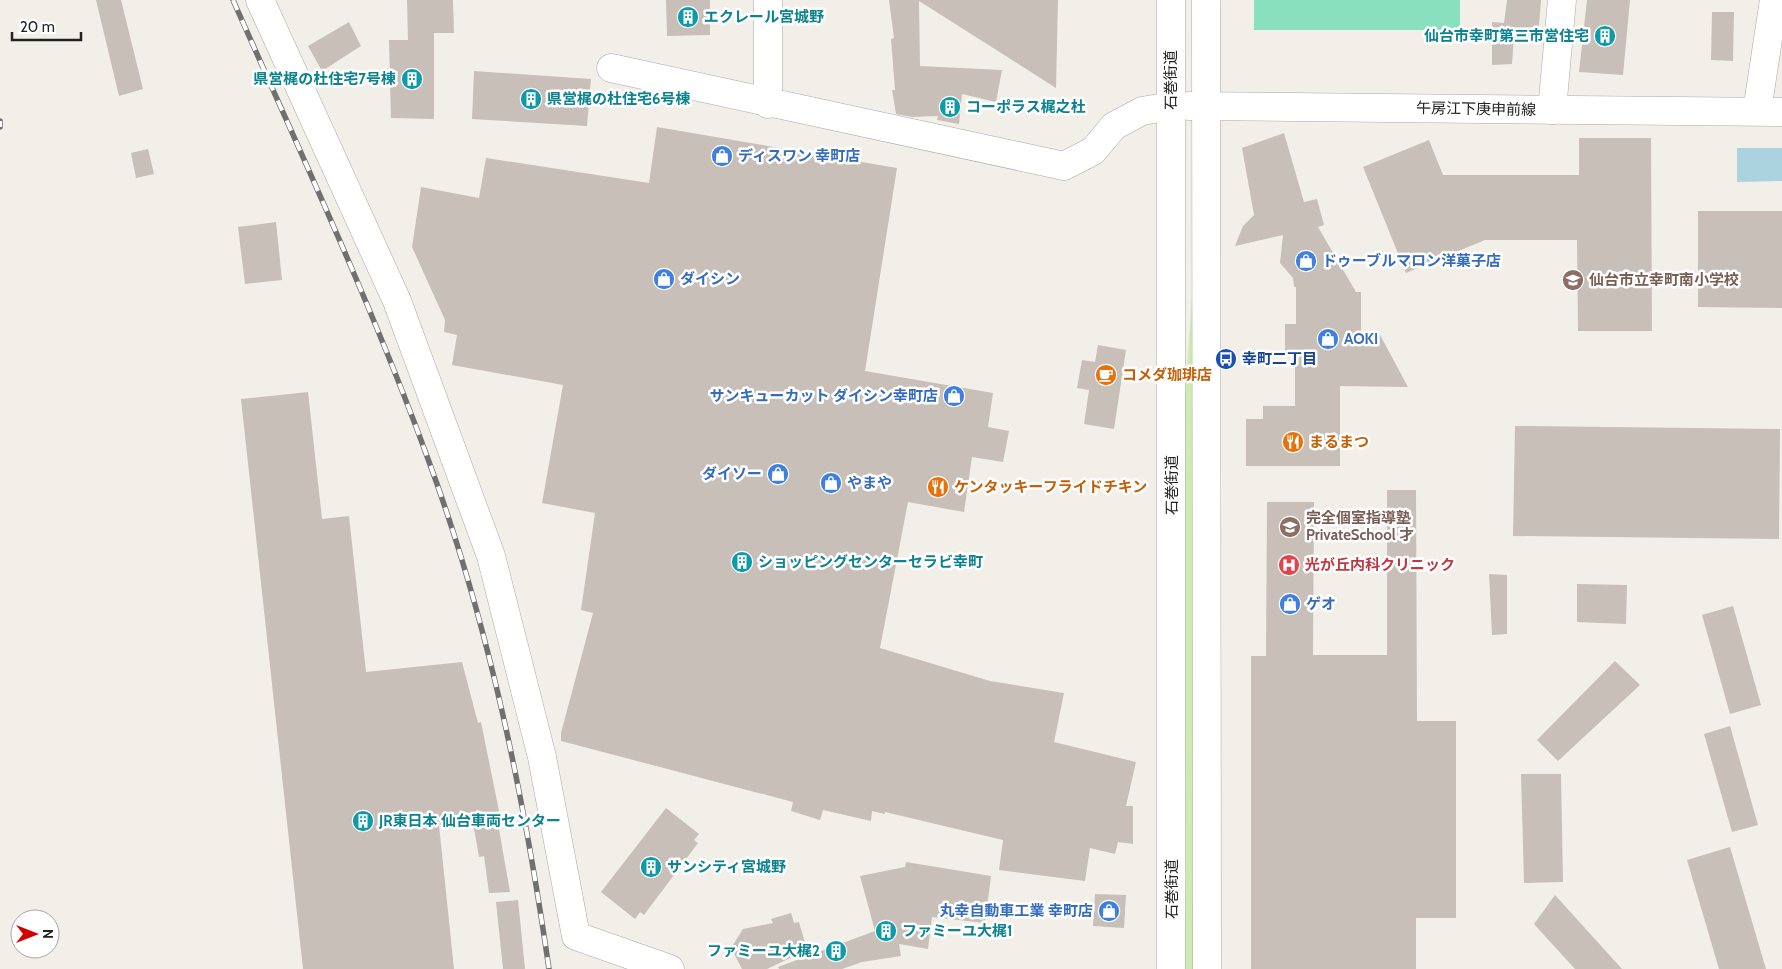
<svg xmlns="http://www.w3.org/2000/svg" width="1782" height="969" font-family="Cabin,'Noto Sans JP',sans-serif">
	<rect width="100%" height="100%" fill="#f2efe9"/>
	<path fill="#cdebb0" d="M 1192,297 L 1198,297 L 1192,880 L 1195,969 L 1184,969 L 1186,880 L 1183,425 Z"/>
	<rect fill="#88e0be" x="1254" y="0" width="206" height="30"/>
	<path fill="#aad3df" d="M 1737,148 L 1782,148 L 1782,181 L 1737,182 Z"/>
	<g fill="#c7bfb8">
		<path d="M 96,0 L 121,0 L 143,89 L 119,96 Z"/>
		<path d="M 407,0 L 453,0 L 454,33 L 434,33 L 434,119 L 391,118 L 389,40 L 408,40 Z"/>
		<path d="M 666,0 L 710,0 L 710,35 L 667,36 Z"/>
		<path d="M 889,0 L 1058,0 L 1056,88 L 919,1 L 920,66 L 1002,70 L 996,102 L 962,94 L 959,124 L 937,120 L 938,116 L 912,117 L 896,114 L 892,90 L 895,90 L 891,39 L 894,38 Z"/>
		<path d="M 1507,0 L 1541,0 L 1538,39 L 1514,37 L 1512,64 L 1492,65 L 1492,22 L 1504,23 Z"/>
		<path d="M 1587,0 L 1630,0 L 1623,75 L 1579,72 Z"/>
		<path d="M 1712,12 L 1734,12 L 1733,61 L 1711,60 Z"/>
		<path d="M 349,22 L 361,46 L 322,71 L 308,46 Z"/>
		<path d="M 474,71 L 591,79 L 587,126 L 472,119 Z"/>
		<path d="M 657,127 L 897,168 L 865,371 L 993,393 L 988,427 L 1009,431 L 1003,462 L 972,457 L 964,512 L 908,502 L 880,648 L 990,681 L 1064,693 L 1054,742 L 1136,762 L 1126,806 L 1133,806 L 1133,844 L 1118,842 L 1115,854 L 1090,848 L 1085,881 L 999,870 L 1003,840 L 885,812 L 885,814 L 872,811 L 871,821 L 823,810 L 820,820 L 791,811 L 793,802 L 561,741 L 561,733 L 593,613 L 581,610 L 595,513 L 542,503 L 563,385 L 452,365 L 457,335 L 444,332 L 445,320 L 412,247 L 421,187 L 479,198 L 486,158 L 649,183 Z"/>
		<path d="M 1284,133 L 1304,202 L 1317,199 L 1324,225 L 1318,227 L 1356,292 L 1361,292 L 1361,333 L 1379,333 L 1408,387 L 1340,386 L 1340,466 L 1246,466 L 1246,419 L 1263,419 L 1263,406 L 1295,406 L 1295,356 L 1285,356 L 1285,324 L 1296,324 L 1296,287 L 1294,287 L 1293,278 L 1280,263 L 1283,235 L 1235,246 L 1243,226 L 1254,215 L 1242,148 Z"/>
		<path d="M 1579,138 L 1651,138 L 1652,331 L 1578,331 L 1577,240 L 1485,240 L 1406,273 L 1363,167 L 1429,140 L 1443,175 L 1579,175 Z"/>
		<path d="M 148,149 L 154,174 L 136,178 L 131,153 Z"/>
		<path d="M 1698,211 L 1782,211 L 1782,308 L 1698,307 Z"/>
		<path d="M 276,222 L 282,280 L 245,284 L 238,227 Z"/>
		<path d="M 1098,345 L 1126,350 L 1114,429 L 1084,424 L 1089,390 L 1077,388 L 1082,360 L 1095,362 Z"/>
		<path d="M 308,392 L 322,519 L 349,516 L 366,672 L 462,662 L 478,723 L 481,722 L 499,811 L 496,812 L 510,892 L 489,893 L 484,856 L 479,857 L 472,817 L 439,825 L 454,969 L 303,969 L 241,399 Z"/>
		<path d="M 1515,426 L 1780,429 L 1779,539 L 1513,536 Z"/>
		<path d="M 1387,490 L 1416,490 L 1417,721 L 1456,721 L 1456,918 L 1416,918 L 1416,969 L 1251,969 L 1251,656 L 1266,656 L 1267,502 L 1314,502 L 1313,655 L 1387,655 Z"/>
		<path d="M 1489,574 L 1507,575 L 1507,634 L 1492,635 Z"/>
		<path d="M 1577,584 L 1627,585 L 1626,624 L 1577,622 Z"/>
		<path d="M 1733,606 L 1761,705 L 1730,714 L 1702,615 Z"/>
		<path d="M 1615,661 L 1640,685 L 1558,761 L 1537,740 Z"/>
		<path d="M 1730,726 L 1758,825 L 1732,832 L 1704,734 Z"/>
		<path d="M 1521,774 L 1561,774 L 1563,882 L 1524,883 Z"/>
		<path d="M 666,808 L 699,834 L 694,840 L 698,843 L 644,915 L 640,912 L 635,919 L 601,892 Z"/>
		<path d="M 1730,847 L 1766,969 L 1719,969 L 1687,860 Z"/>
		<path d="M 906,862 L 991,876 L 985,923 L 932,917 L 928,949 L 899,944 L 901,956 L 862,962 L 842,969 L 779,969 L 778,967 L 875,931 L 860,876 L 905,867 Z"/>
		<path d="M 1095,894 L 1126,895 L 1124,928 L 1093,926 Z"/>
		<path d="M 1555,895 L 1622,969 L 1575,969 L 1534,924 Z"/>
		<path d="M 518,900 L 525,969 L 503,969 L 496,902 Z"/>
		<path d="M 791,913 L 794,923 L 799,922 L 807,950 L 767,969 L 742,969 L 731,948 L 743,929 L 773,923 L 771,919 Z"/>
	</g>
	<g fill="none" stroke-linecap="round" stroke-linejoin="round">
		<g stroke="#a9a9a9" stroke-width="29">
			<g id="minor">
				<path d="M 260,0 L 397,301 L 491,556 L 542,757 L 576,936 L 670,969"/>
				<path d="M 768,0 L 768,104"/>
				<path d="M 611,68 L 1064,166 L 1093,151 L 1114,126 L 1142,111 L 1171,106"/>
				<path d="M 1552,110 L 1562,0"/>
				<path d="M 1757,111 L 1774,0"/>
			</g>
		</g>
		<g stroke="#a9a9a9" stroke-width="29">
			<g id="tertiary">
				<path d="M 1171,0 L 1171,969"/>
				<path d="M 1206,0 L 1207,969"/>
				<path d="M 1189,106 L 1782,112"/>
			</g>
		</g>
		<use href="#minor" stroke="#fff" stroke-width="28"/>
		<use href="#tertiary" stroke="#fff" stroke-width="28"/>
		<g stroke="#707070" stroke-width="5.5">
			<g id="rail">
				<path d="M 233,0 C 300,152 371,303 428,459 C 489,624 524,796 549,969"/>
				<path d="M 0,121 L 0,127"/>
			</g>
		</g>
		<use href="#rail" stroke="#fff" stroke-width="4" stroke-dasharray="11" stroke-linecap="butt"/>
	</g>
	<defs>
		<g id="building-disc" transform="scale(1.125)"><circle r="9.5" fill="#0f9aa8" stroke="#fff"/><path d="M-4-6H4V6H1V3H-1V6H-4ZM-2.5-4.3h1.7v1.8h-1.7ZM.8-4.3h1.7v1.8H.8ZM-2.5-1h1.7V.8h-1.7ZM.8-1h1.7V.8H.8Z" fill="#fff"/></g>
		<g id="shop-disc" transform="scale(1.125)"><circle r="9.5" fill="#3f7fe0" stroke="#fff"/><path d="M-5-2.5h2.3a2.7 3.5 0 0 1 5.4 0H5L5.5 6h-11ZM-1.5-2.5h3a1.5 2.3 0 0 0-3 0Z" fill="#fff"/></g>
		<g id="school-disc" transform="scale(1.125)"><circle r="9.5" fill="#8d6e63" stroke="#fff"/><path d="M0-5L7-2L0 1L-7-2ZM-4 1L0 2.5L4 1V4Q0 6-4 4Z" fill="#fff"/></g>
		<g id="bus-disc" transform="scale(1.125)"><circle r="9.5" fill="#1a4fb4" stroke="#fff"/><path d="M-5-6H5V4H4V6H2V4H-2V6H-4V4H-5ZM-3.5-4V0h7V-4ZM-3.5 1.2v1.5H-2V1.2ZM2 1.2v1.5H3.5V1.2Z" fill="#fff"/></g>
		<g id="cafe-disc" transform="scale(1.125)"><circle r="9.5" fill="#e8710a" stroke="#fff"/><path d="M-5.5-4.5H6V0H3Q3 3.5 0 3.5H-2.5Q-5.5 3.5-5.5 0ZM3-3.2v2h1.7v-2ZM-6 4.5H4V6H-6Z" fill="#fff"/></g>
		<g id="restaurant-disc" transform="scale(1.125)"><circle r="9.5" fill="#e8710a" stroke="#fff"/><path d="M-5-6h1v4h1v-4h1v4h1v-4h1v5L-1.5 .5V6h-2V.5L-5-1ZM5-6V6H3V1.5H1.5Q1.5-4 5-6Z" fill="#fff"/></g>
		<g id="hospital-disc" transform="scale(1.125)"><circle r="9.5" fill="#e0444e" stroke="#fff"/><path d="M-5-5h3v3.5h4V-5h3V5h-3V1.5h-4V5h-3Z" fill="#fff"/></g>
	</defs>
	<g fill-rule="evenodd">
		<use href="#building-disc" x="688" y="17"/>
		<use href="#building-disc" x="1605" y="36"/>
		<use href="#building-disc" x="412" y="79"/>
		<use href="#building-disc" x="531" y="99"/>
		<use href="#building-disc" x="950" y="107"/>
		<use href="#shop-disc" x="722" y="156"/>
		<use href="#shop-disc" x="1306" y="261"/>
		<use href="#shop-disc" x="664" y="279"/>
		<use href="#school-disc" x="1573" y="280"/>
		<use href="#shop-disc" x="1328" y="339"/>
		<use href="#bus-disc" x="1226" y="359"/>
		<use href="#cafe-disc" x="1106" y="375"/>
		<use href="#shop-disc" x="954" y="396"/>
		<use href="#restaurant-disc" x="1293" y="442"/>
		<use href="#shop-disc" x="778" y="474"/>
		<use href="#shop-disc" x="831" y="483"/>
		<use href="#restaurant-disc" x="938" y="487"/>
		<use href="#school-disc" x="1290" y="527"/>
		<use href="#building-disc" x="742" y="562"/>
		<use href="#hospital-disc" x="1289" y="565"/>
		<use href="#shop-disc" x="1290" y="604"/>
		<use href="#building-disc" x="363" y="821"/>
		<use href="#building-disc" x="651" y="867"/>
		<use href="#shop-disc" x="1109" y="911"/>
		<use href="#building-disc" x="886" y="931"/>
		<use href="#building-disc" x="836" y="951"/>
	</g>
	<g text-anchor="middle" stroke-width="5" stroke-linejoin="round" paint-order="stroke">
		<g font-size="15" font-weight="bold" fill="#0d838f" stroke="#fff" text-anchor="start">
			<text x="704" y="22">エクレール宮城野</text>
			<text x="1589" y="41" text-anchor="end">仙台市幸町第三市営住宅</text>
			<text x="396" y="84" text-anchor="end">県営梶の杜住宅7号棟</text>
			<text x="547" y="104">県営梶の杜住宅6号棟</text>
			<text x="966" y="112">コーポラス梶之杜</text>
			<text x="758" y="567">ショッピングセンターセラビ幸町</text>
			<text x="379" y="826">JR東日本 仙台車両センター</text>
			<text x="667" y="872">サンシティ宮城野</text>
			<text x="902" y="936">ファミーユ大梶1</text>
			<text x="820" y="956" text-anchor="end">ファミーユ大梶2</text>
		</g>
		<g font-size="15" fill="#222" stroke="#fff">
			<text transform="translate(1171 80) rotate(-90)" y="5">石巻街道</text>
			<text transform="translate(1476 109) rotate(1)" y="5">午房江下庚申前線</text>
			<text transform="translate(1172 485) rotate(-90)" y="5">石巻街道</text>
			<text transform="translate(1172 889) rotate(-90)" y="5">石巻街道</text>
		</g>
		<g font-size="15" font-weight="bold" fill="#366cbe" stroke="#fff" text-anchor="start">
			<text x="738" y="161">ディスワン 幸町店</text>
			<text x="1322" y="266">ドゥーブルマロン洋菓子店</text>
			<text x="680" y="284">ダイシン</text>
			<text x="1344" y="344">AOKI</text>
			<text x="938" y="401" text-anchor="end">サンキューカット ダイシン幸町店</text>
			<text x="762" y="479" text-anchor="end">ダイソー</text>
			<text x="847" y="488">やまや</text>
			<text x="1306" y="609">ゲオ</text>
			<text x="1093" y="916" text-anchor="end">丸幸自動車工業 幸町店</text>
		</g>
		<g font-size="15" font-weight="bold" fill="#785e54" stroke="#fff" text-anchor="start">
			<text x="1589" y="285">仙台市立幸町南小学校</text>
			<text x="1306" y="523">完全個室指導塾<tspan x="1306" dy="17">PrivateSchool 才</tspan></text>
		</g>
		<g font-size="15" font-weight="bold" fill="#164399" stroke="#fff" text-anchor="start">
			<text x="1242" y="364">幸町二丁目</text>
		</g>
		<g font-size="15" font-weight="bold" fill="#c56008" stroke="#fff" text-anchor="start">
			<text x="1122" y="380">コメダ珈琲店</text>
			<text x="1309" y="447">まるまつ</text>
			<text x="954" y="492">ケンタッキーフライドチキン</text>
		</g>
		<g font-size="15" font-weight="bold" fill="#be3a42" stroke="#fff" text-anchor="start">
			<text x="1305" y="570">光が丘内科クリニック</text>
		</g>
	</g>
	<g transform="translate(35 934) rotate(90)"><circle r="24" fill="#ffffff" stroke="#a7a7a7"/>
	<path d="M0-4L9 19L0 12L-9 19Z" fill="#d40000"/>
	<text y="-8" font-size="14" font-weight="bold" text-anchor="middle" fill="#222222">N</text>
	</g>
	<path d="M12 32v8h69v-8" fill="none" stroke="#222222" stroke-width="2.5"/>
	<text x="20" y="32" font-size="15" fill="#222222" stroke="#ffffff" stroke-width="4" paint-order="stroke">20 m</text>
</svg>
